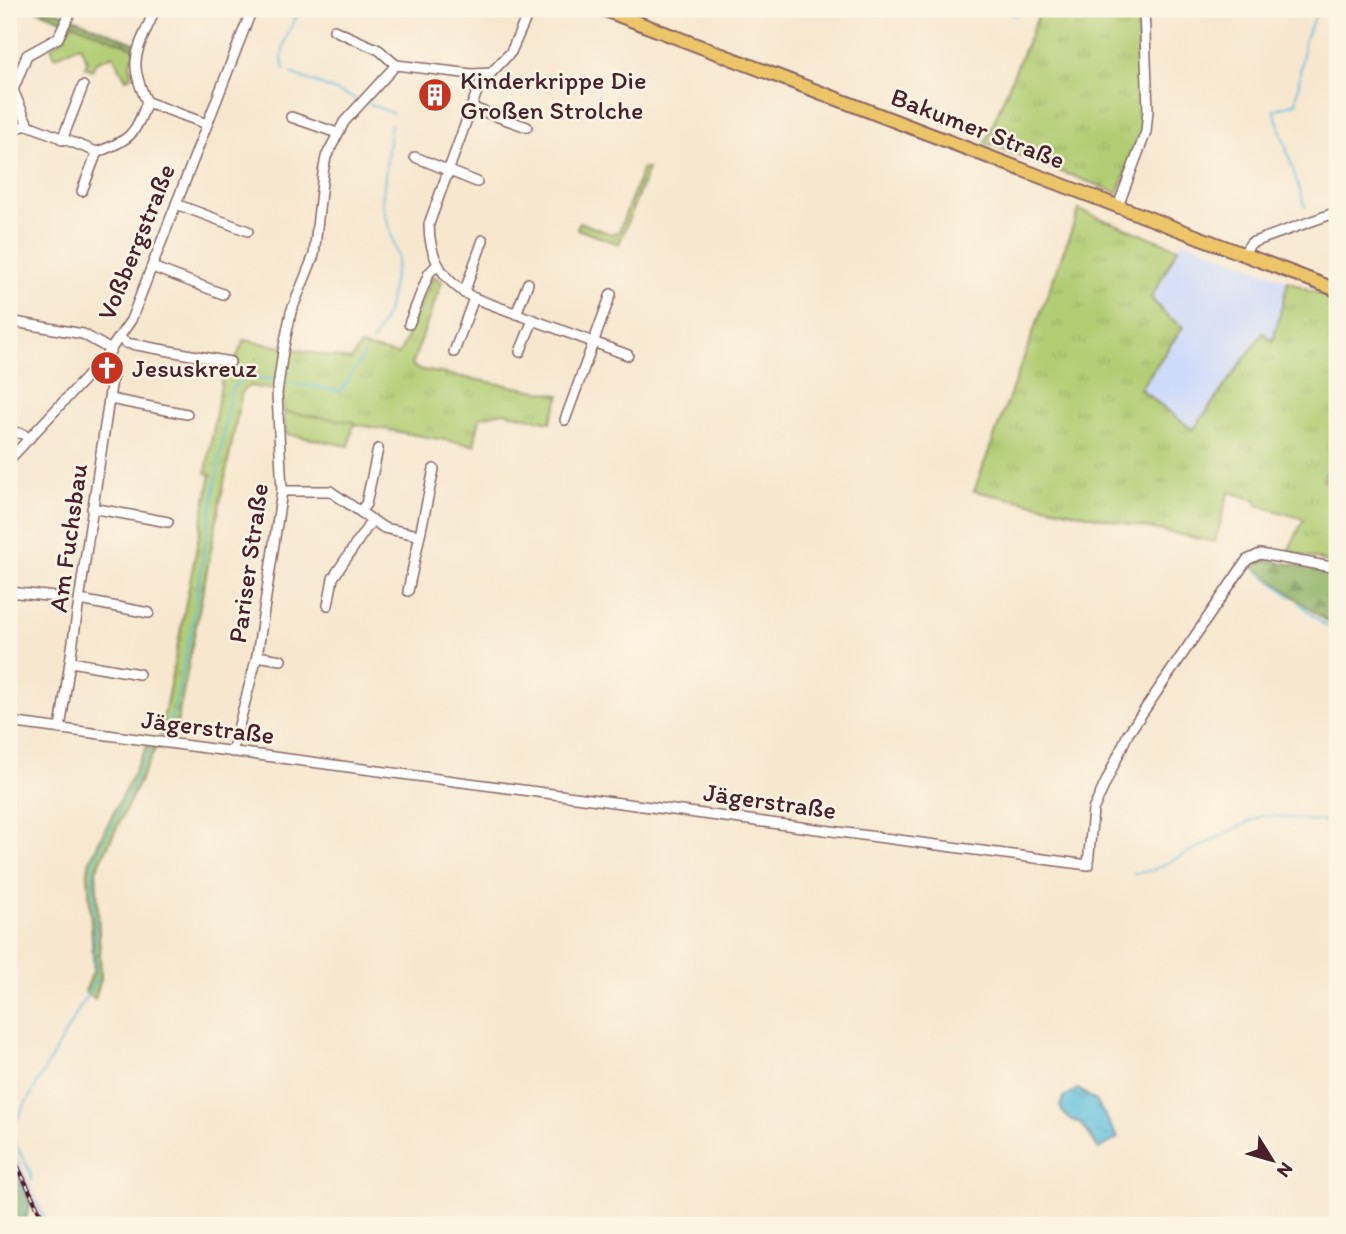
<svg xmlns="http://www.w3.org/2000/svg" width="1346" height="1234" font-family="Itim,sans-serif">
	<defs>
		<pattern id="grass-tufts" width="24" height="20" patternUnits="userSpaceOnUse" patternTransform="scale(1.75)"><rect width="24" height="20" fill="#b1cd73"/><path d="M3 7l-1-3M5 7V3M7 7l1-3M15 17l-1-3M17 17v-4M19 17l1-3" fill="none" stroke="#9ab064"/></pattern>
		<pattern id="forest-firs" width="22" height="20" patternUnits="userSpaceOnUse" patternTransform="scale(1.75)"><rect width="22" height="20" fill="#8cb065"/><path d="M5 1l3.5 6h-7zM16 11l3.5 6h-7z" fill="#748f53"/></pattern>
		<pattern id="water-ripples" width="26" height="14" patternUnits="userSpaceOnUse" patternTransform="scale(1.75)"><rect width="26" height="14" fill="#5fc0dd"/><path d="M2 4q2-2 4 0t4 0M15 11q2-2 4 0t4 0" fill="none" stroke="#509bb3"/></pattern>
	</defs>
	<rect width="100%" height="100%" fill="#fcf5e5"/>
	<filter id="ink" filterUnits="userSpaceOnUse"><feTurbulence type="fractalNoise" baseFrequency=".0143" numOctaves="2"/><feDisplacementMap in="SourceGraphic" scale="14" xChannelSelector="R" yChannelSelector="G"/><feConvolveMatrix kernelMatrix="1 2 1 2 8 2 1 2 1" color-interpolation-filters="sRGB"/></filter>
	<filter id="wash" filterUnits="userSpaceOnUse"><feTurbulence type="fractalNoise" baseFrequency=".00686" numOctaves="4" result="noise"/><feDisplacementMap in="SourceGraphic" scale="28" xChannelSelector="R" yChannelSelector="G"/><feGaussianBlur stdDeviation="1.57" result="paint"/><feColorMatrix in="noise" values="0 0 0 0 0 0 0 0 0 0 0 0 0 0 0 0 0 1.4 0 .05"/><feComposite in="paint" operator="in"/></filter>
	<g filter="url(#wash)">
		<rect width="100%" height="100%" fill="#f7e7cf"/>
		<path fill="#cedafa" d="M 1183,240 L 1288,281 L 1273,341 L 1262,334 L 1193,430 L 1139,389 L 1183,327 L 1150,298 Z"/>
		<path fill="#b9c4de" d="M 9,1141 L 49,1225 L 43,1225 L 9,1155 Z"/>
		<g fill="url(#grass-tufts)" stroke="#7e764f" stroke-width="2">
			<path d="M 1041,9 L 1137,9 L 1142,128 L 1118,193 L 985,143 Z"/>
			<path d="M 643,168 L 648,169 L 619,244 L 577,229 L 579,222 L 611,234 L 619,231 Z"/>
			<path d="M 1079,210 L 1178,248 L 1151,298 L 1165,314 L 1183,327 L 1140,389 L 1193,430 L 1263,333 L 1273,341 L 1288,281 L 1337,301 L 1337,453 L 1323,479 L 1326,481 L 1337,461 L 1337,553 L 1330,563 L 1288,551 L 1304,519 L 1257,505 L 1257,500 L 1229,492 L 1215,542 L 974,491 Z"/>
			<path d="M 433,276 L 442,282 L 412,365 L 418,369 L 560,395 L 550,422 L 504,412 L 480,417 L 474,445 L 284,412 L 282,391 L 249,386 L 242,391 L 174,738 L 160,736 L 211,474 L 206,473 L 224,366 L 233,366 L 244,340 L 351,360 L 360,346 L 399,355 Z"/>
			<path d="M 147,746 L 156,747 L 96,870 L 101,978 L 95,999 L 85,992 L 94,970 L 88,872 L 90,860 Z"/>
		</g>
		<g fill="url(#forest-firs)" stroke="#6b6848" stroke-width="2">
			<path d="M 34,9 L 51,9 L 137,44 L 136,49 Z"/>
			<path d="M 1257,559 L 1337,571 L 1337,624 L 1329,623 L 1253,566 Z"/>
			<path d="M 9,1160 L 30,1204 L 24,1225 L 9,1225 C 13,1205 9,1181 9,1160 Z"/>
		</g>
		<g fill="#b1cd73" stroke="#7e764f" stroke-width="2">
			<path d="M 71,23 L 136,49 L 130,63 L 131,76 L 126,79 L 113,55 L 96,62 L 92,70 L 85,67 L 87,61 L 80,45 L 55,57 L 51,47 L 65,37 Z"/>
			<path d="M 284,412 L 354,422 L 349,446 L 286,434 Z"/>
		</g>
		<path fill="url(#water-ripples)" stroke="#547084" stroke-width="2" d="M 1078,1089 L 1096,1101 L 1118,1138 L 1099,1149 C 1094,1142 1088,1131 1081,1125 C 1071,1117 1065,1120 1060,1106 L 1064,1097 Z"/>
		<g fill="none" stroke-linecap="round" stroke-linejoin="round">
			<g stroke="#5fc0dd" stroke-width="2">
				<path d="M 1006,12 L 1016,15 L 1032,9"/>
				<path d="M 284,69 C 277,49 292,26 300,9"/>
				<path d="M 291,73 L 356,99"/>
				<path d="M 367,103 L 392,113"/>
				<path d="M 1305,207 L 1274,110 L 1296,103 L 1305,38 L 1319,9"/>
				<path d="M 372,343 L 387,313 L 398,257 L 382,203 L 391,124"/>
				<path d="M 285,382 L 341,391 L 364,355"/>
				<path d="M 1251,566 L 1292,597"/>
				<path d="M 1299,603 L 1324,625 L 1337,629"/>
				<path d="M 163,734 L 174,712 L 192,625 L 230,396 L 233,387 L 243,379 L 273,379"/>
				<path d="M 1134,874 L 1153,870 L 1263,815 L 1337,823"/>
				<path d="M 9,1176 L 12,1182 L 21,1187 L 26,1204 L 21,1225"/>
				<path d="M 32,1181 L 30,1171 L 9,1133 L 96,979 L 93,862 L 151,748"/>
				<path d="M 728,1225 L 739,1220 L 763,1225"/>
			</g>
		</g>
	</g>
	<g filter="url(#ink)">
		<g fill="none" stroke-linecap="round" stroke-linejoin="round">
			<g stroke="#876564" stroke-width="12">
				<g id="minor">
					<path d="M 72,9 L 58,38 L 27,55 L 13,90 L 28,125 L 97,152 C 131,140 135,134 147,102 C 126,58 138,52 155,9"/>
					<path d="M 334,30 L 379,50 L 396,65"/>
					<path d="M 483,75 L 429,224 C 429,258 443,282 474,298 L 628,355"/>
					<path d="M 147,102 L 207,124"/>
					<path d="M 473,108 L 527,127"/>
					<path d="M 291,117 L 337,133"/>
					<path d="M 9,130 L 28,125"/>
					<path d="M 62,140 L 83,86"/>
					<path d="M 415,157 L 477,182"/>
					<path d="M 82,191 L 97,152"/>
					<path d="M 176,204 L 248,231"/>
					<path d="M 1118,206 L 1146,132 L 1148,110 L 1144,9"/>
					<path d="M 1243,254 L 1251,243 L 1337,212"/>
					<path d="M 152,267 L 223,294"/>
					<path d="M 464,293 L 483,240"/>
					<path d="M 516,314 L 528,283"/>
					<path d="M 9,321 L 83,334 L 111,350"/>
					<path d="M 409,324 L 429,273 L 437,265"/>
					<path d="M 120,338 L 126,343 L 230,362"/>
					<path d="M 454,352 L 474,298"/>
					<path d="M 520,352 L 533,320"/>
					<path d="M 110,399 L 187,414"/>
					<path d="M 565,420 L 611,294"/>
					<path d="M 9,431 L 23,434 L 29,439"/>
					<path d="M 9,460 L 106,356 L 131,320 L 252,9"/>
					<path d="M 282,491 L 330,491 L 384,528 L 418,535"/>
					<path d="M 92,508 L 168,522"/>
					<path d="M 360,511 L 366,504 L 378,449"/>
					<path d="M 408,591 L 434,469"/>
					<path d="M 9,592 L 65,598"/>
					<path d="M 80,600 L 149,613"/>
					<path d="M 328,605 L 333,578 L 372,520"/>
					<path d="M 257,656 L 281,660"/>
					<path d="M 71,662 L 139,674"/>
					<path d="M 9,722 L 1088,865 L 1093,810 L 1128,734 L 1247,560 L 1260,554 L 1337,568"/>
					<path d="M 60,729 L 113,372 L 106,356"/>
					<path d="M 232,752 L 257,656 L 282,491 L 277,394 L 283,351 L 291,312 L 314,255 L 323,173 L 326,157 L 344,122 L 396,65 L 472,74 L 491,73 L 511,52 L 530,9"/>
				</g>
			</g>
			<g stroke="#876564" stroke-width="16">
				<path id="major" d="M 602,9 L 1337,290"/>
			</g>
			<use href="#minor" stroke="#fff" stroke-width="9"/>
			<use href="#major" stroke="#edc569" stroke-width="12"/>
			<g stroke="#4a1f2b" stroke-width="4.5">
				<path id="rail" d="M 9,1149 L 46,1225"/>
			</g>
			<use href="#rail" stroke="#fcf5e5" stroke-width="2" stroke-dasharray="5" stroke-linecap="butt"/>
		</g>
	</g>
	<defs>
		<g id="building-disc" transform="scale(1.75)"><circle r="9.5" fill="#c8321e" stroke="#fcf5e5"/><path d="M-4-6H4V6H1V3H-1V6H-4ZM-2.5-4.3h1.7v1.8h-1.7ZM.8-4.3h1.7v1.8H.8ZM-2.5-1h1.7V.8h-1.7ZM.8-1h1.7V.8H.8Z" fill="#fff"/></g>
		<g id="church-disc" transform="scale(1.75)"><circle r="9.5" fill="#c8321e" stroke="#fcf5e5"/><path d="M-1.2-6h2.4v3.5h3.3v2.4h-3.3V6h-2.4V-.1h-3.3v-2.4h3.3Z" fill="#fff"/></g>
	</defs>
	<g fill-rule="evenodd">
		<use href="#building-disc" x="435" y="95"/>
		<use href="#church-disc" x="107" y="368"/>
	</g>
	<g text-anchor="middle" stroke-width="5" stroke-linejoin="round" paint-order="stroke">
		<g font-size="26" fill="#4a1f2b" stroke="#fcf5e5" text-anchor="start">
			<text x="460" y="89">Kinderkrippe Die<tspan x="460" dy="30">Großen Strolche</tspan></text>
			<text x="132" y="377">Jesuskreuz</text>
		</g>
		<g font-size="26" fill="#4a1f2b" stroke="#fcf5e5">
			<text transform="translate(978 128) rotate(21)" y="9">Bakumer Straße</text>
			<text transform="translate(136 242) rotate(-68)" y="9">Voßbergstraße</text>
			<text transform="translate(68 538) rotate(-82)" y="9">Am Fuchsbau</text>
			<text transform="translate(248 563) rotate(-82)" y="9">Pariser Straße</text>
			<text transform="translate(208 727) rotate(7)" y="9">Jägerstraße</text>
			<text transform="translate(770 801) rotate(8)" y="9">Jägerstraße</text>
		</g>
	</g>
	<rect width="1346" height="1234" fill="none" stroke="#fcf5e5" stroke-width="35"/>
	<g transform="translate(1272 1160) rotate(127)" stroke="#fcf5e5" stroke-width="5" paint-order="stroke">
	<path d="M0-5L12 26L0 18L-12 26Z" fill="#4a1f2b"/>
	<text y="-10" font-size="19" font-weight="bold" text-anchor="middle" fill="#4a1f2b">N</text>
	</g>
</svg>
